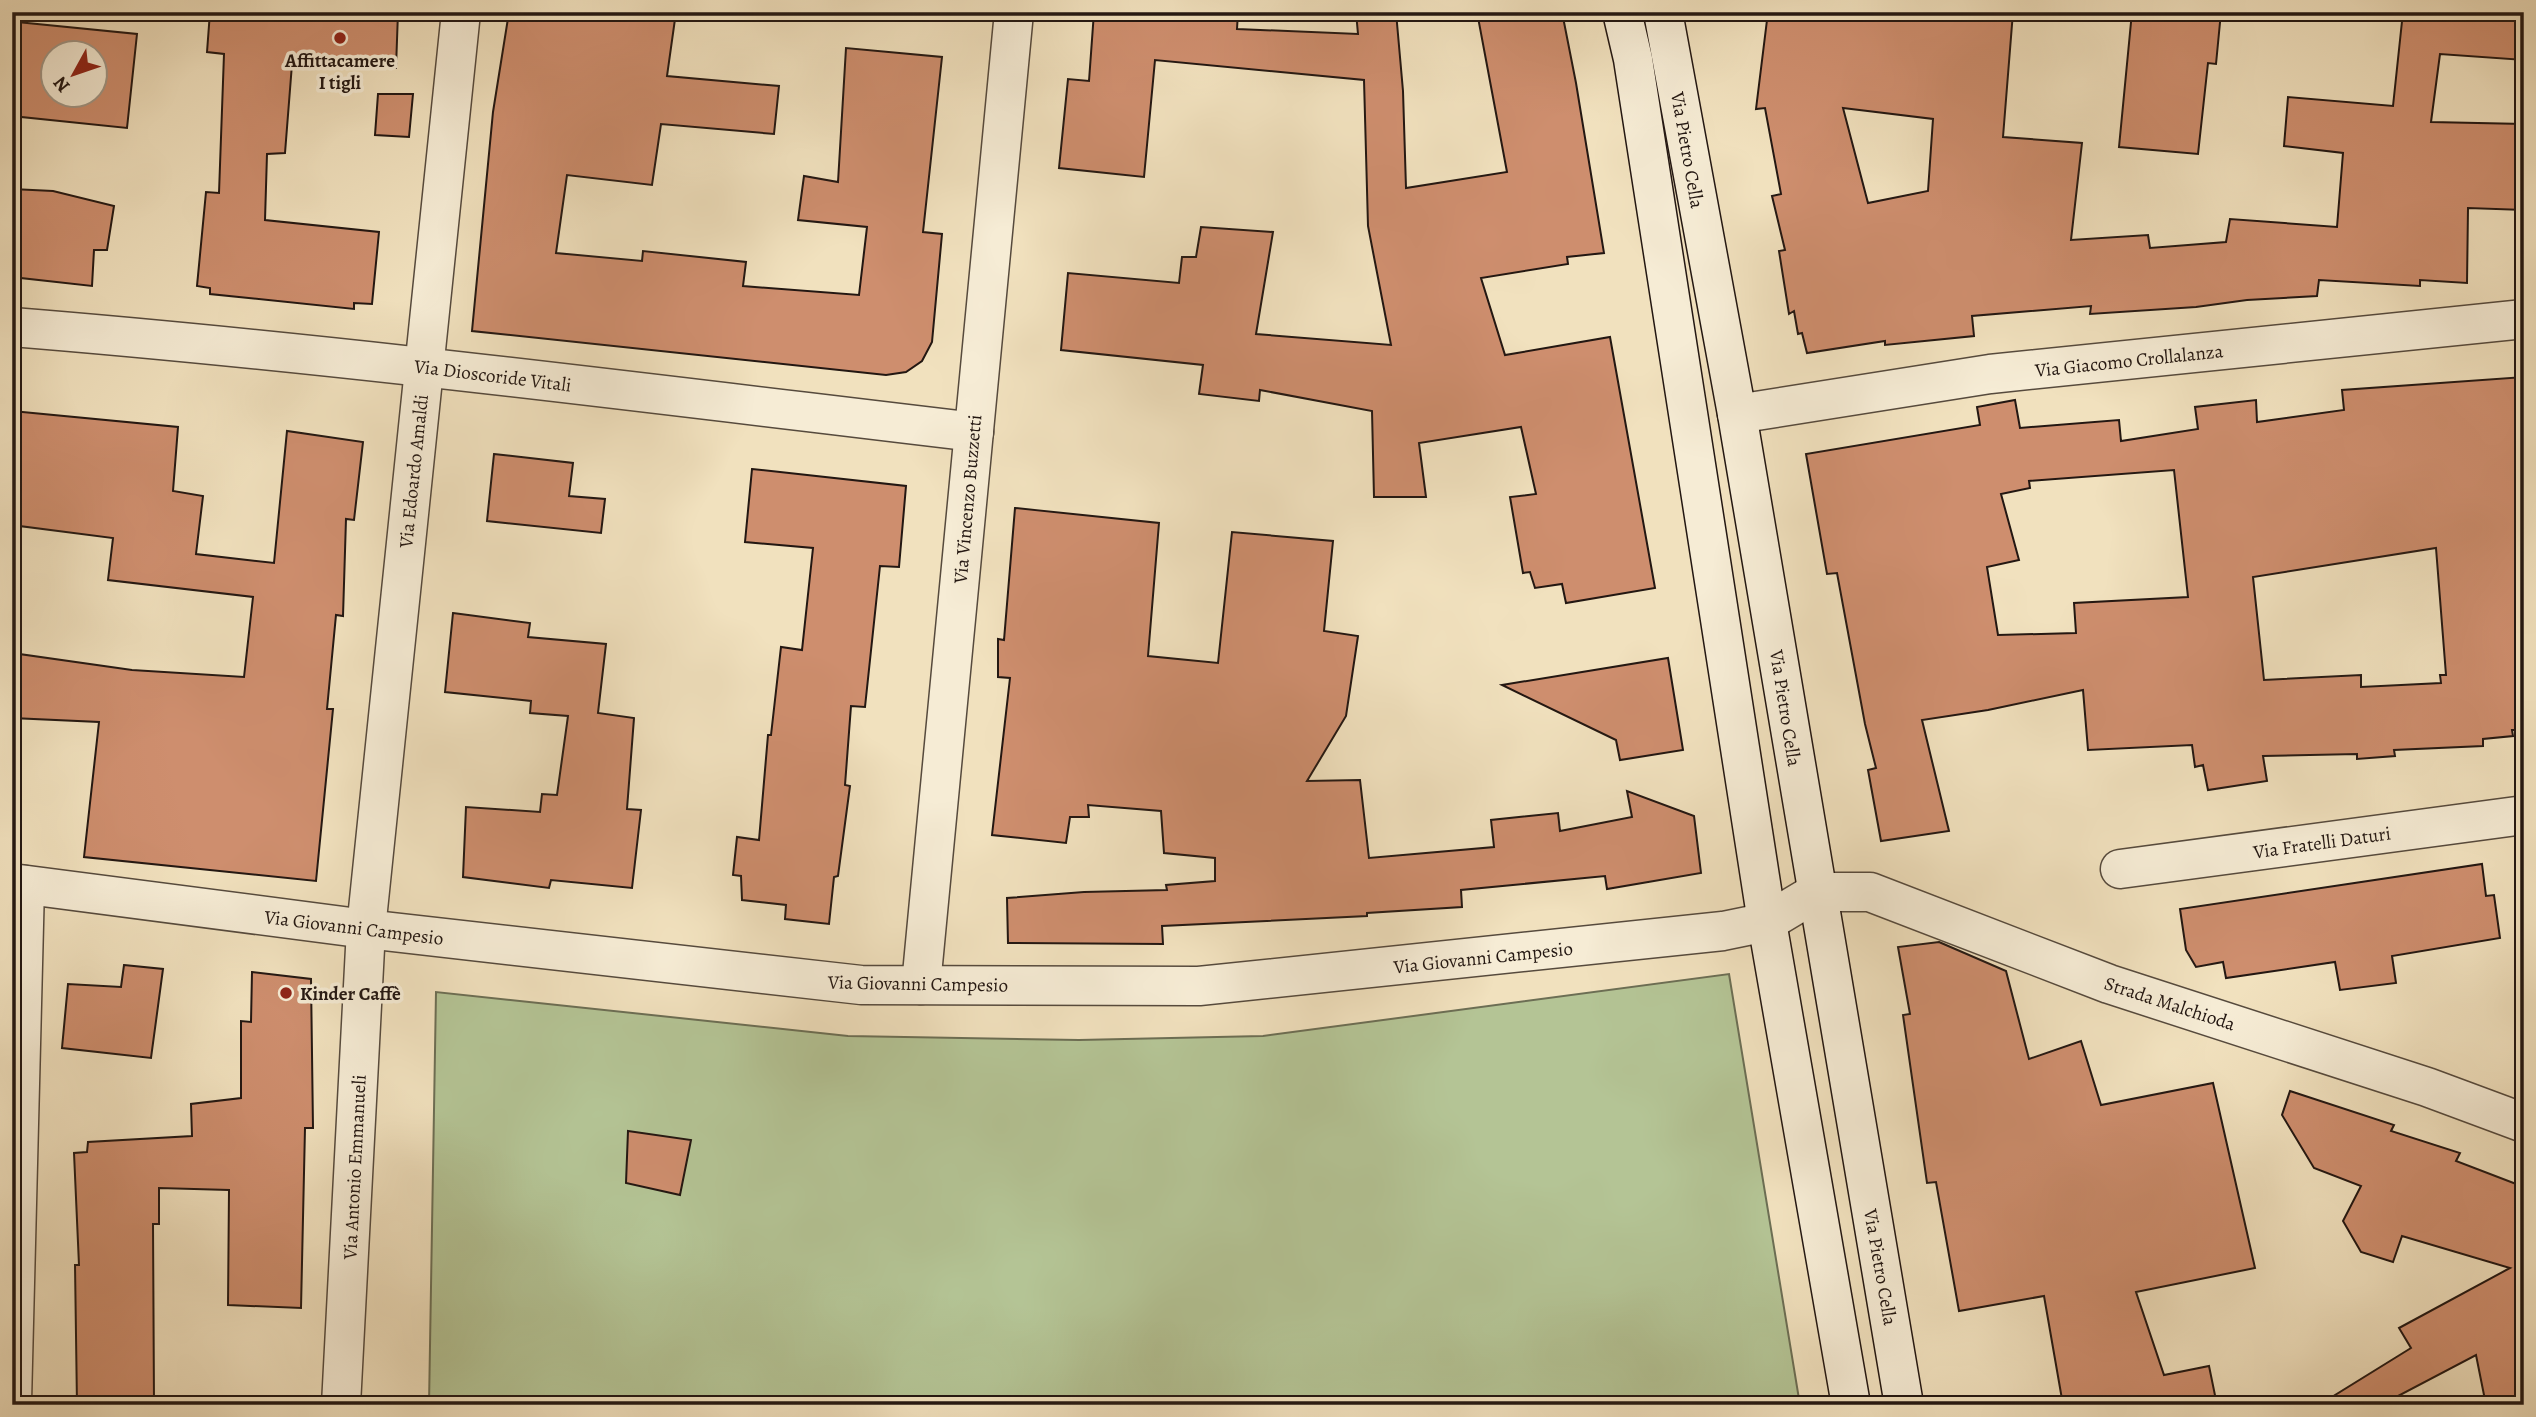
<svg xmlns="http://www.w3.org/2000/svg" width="2536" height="1417" font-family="Alegreya,serif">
	<rect width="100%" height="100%" fill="#f1e1be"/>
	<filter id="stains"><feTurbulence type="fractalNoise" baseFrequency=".00286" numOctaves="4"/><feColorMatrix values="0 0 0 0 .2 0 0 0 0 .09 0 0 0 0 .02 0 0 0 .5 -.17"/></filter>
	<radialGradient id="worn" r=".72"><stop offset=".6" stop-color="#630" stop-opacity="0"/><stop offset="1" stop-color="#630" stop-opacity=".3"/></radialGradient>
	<path fill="#b4c495" stroke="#6c6e54" stroke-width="2" d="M 1729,974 L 1800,1405 L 429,1405 L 436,992 L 848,1036 L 1079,1040 L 1263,1036 Z"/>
	<g fill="#ce8e6e" stroke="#231712" stroke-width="2" fill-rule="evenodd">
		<path d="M 210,12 L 398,12 L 396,68 L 292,64 L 285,153 L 267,154 L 265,220 L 379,232 L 372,304 L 354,303 L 354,309 L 210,294 L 210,288 L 197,286 L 206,192 L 219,193 L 224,54 L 207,52 Z"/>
		<path d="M 509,12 L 676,12 L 667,76 L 779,86 L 774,134 L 661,124 L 652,185 L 567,175 L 556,253 L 642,261 L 643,251 L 746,262 L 743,286 L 859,295 L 867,227 L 798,220 L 804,176 L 838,182 L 846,48 L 942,57 L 923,232 L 942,234 L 932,342 L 922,361 L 906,372 L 886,375 L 472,331 L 493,112 Z"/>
		<path d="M 1094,12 L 1129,12 L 1194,20 L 1195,12 L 1238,12 L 1237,29 L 1358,34 L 1356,12 L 1396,12 L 1403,91 L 1406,188 L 1507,172 L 1477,12 L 1562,12 L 1576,83 L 1604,253 L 1567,257 L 1568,264 L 1481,278 L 1505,355 L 1610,337 L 1655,588 L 1566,603 L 1562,584 L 1535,588 L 1530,572 L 1523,573 L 1510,497 L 1536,494 L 1521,427 L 1419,443 L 1426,497 L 1374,497 L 1372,411 L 1260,390 L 1259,401 L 1199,394 L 1203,365 L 1061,350 L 1068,273 L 1179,283 L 1182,257 L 1196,257 L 1201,227 L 1273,232 L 1256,334 L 1391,345 L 1368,226 L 1364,80 L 1155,60 L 1144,177 L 1059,168 L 1068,79 L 1089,81 Z"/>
		<path d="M 1768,12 L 2013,12 L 2003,137 L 2082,143 L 2071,240 L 2148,235 L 2150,248 L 2226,242 L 2230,219 L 2337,227 L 2343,153 L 2284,146 L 2288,97 L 2393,106 L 2403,12 L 2524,12 L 2524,60 L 2440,54 L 2431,122 L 2524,124 L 2524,210 L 2468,208 L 2467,283 L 2420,280 L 2420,286 L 2319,280 L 2317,296 L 2247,300 L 2196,307 L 2090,314 L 2091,306 L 1972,316 L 1974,336 L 1885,345 L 1885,341 L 1807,353 L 1802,333 L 1798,334 L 1794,311 L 1789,314 L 1779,251 L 1785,250 L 1772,196 L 1781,194 L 1765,108 L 1756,109 ZM 1843,108 L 1933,119 L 1928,191 L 1868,203 Z"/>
		<path d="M 2132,12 L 2221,12 L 2216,64 L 2208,63 L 2198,154 L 2119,147 Z"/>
		<path d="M 17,22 L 137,34 L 127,128 L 12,116 L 12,61 ZM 52,52 L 94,52 L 94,94 L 52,94 Z"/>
		<path d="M 378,94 L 413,94 L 409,137 L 375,135 Z"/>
		<path d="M 12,189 L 53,191 L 114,206 L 107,250 L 94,250 L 92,286 L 12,277 Z"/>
		<path d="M 2524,377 L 2524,730 L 2512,730 L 2513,736 L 2483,739 L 2483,746 L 2394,750 L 2395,756 L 2357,759 L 2357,754 L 2263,756 L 2267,781 L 2208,790 L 2203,765 L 2195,767 L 2192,745 L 2088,750 L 2083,690 L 1988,710 L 1922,720 L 1949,831 L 1881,841 L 1868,770 L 1876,768 L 1865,724 L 1837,573 L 1827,574 L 1806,454 L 1980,425 L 1977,407 L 2015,400 L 2020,428 L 2119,420 L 2121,441 L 2198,429 L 2195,407 L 2256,400 L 2257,422 L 2344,410 L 2342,390 ZM 2174,470 L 2188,597 L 2074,603 L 2076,633 L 1998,635 L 1987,567 L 2019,560 L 2001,494 L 2030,488 L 2029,481 ZM 2436,548 L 2446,675 L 2440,675 L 2441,683 L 2361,687 L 2361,675 L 2264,680 L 2253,577 Z"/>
		<path d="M 12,411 L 178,427 L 173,491 L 203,496 L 196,554 L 274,563 L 287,431 L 363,442 L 354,520 L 346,519 L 343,616 L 336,615 L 327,709 L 333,709 L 316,881 L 84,857 L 99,722 L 12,718 L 12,653 L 132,670 L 244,677 L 253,597 L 108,580 L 113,538 L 12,525 Z"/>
		<path d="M 494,454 L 573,463 L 569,496 L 605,499 L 601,533 L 487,521 Z"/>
		<path d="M 752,469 L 906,486 L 899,567 L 880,566 L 865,707 L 851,706 L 845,785 L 850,786 L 838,876 L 834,877 L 829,924 L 785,919 L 786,905 L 742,900 L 741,876 L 733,875 L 737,837 L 759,840 L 768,735 L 771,735 L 781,647 L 802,650 L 813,548 L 745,542 Z"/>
		<path d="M 1015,508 L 1159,523 L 1148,656 L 1218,663 L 1232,532 L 1333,541 L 1324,631 L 1358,636 L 1346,716 L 1307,781 L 1360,780 L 1369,858 L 1494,847 L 1491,820 L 1558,813 L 1560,831 L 1632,817 L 1627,791 L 1694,816 L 1701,873 L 1607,889 L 1605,876 L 1461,890 L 1462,907 L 1367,913 L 1367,916 L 1162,926 L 1163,944 L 1008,943 L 1007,898 L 1084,892 L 1167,890 L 1166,885 L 1215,881 L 1215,858 L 1164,853 L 1161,811 L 1088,805 L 1089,817 L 1070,817 L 1066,843 L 992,835 L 1010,678 L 998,677 L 998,639 L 1004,640 Z"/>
		<path d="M 453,613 L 530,623 L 528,637 L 606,644 L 598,713 L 634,718 L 627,809 L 641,810 L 632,888 L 551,880 L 549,888 L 463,877 L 466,807 L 540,812 L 542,794 L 557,795 L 568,716 L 530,713 L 531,701 L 445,692 Z"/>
		<path d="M 1668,658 L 1683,750 L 1620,760 L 1616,740 L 1502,685 Z"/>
		<path d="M 2482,864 L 2486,896 L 2494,895 L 2500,938 L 2392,956 L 2396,983 L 2340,990 L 2335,962 L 2226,978 L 2223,962 L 2196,967 L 2186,950 L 2180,909 Z"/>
		<path d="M 1939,942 L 2006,971 L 2029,1059 L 2081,1041 L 2101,1105 L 2213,1083 L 2255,1268 L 2136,1292 L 2164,1375 L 2209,1366 L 2217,1405 L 2063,1405 L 2044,1296 L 1959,1311 L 1936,1182 L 1927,1183 L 1903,1015 L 1910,1014 L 1898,947 Z"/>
		<path d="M 124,965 L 163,969 L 151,1058 L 62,1048 L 68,984 L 121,987 Z"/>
		<path d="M 252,972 L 311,979 L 313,1128 L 305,1128 L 301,1308 L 228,1305 L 229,1190 L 159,1188 L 159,1224 L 153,1224 L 154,1402 L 77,1405 L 75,1265 L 79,1265 L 74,1153 L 87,1152 L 88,1142 L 192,1136 L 191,1104 L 241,1098 L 241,1021 L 251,1022 Z"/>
		<path d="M 2290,1091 L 2394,1125 L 2391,1131 L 2460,1153 L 2456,1161 L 2524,1187 L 2524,1405 L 2486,1405 L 2476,1355 L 2381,1405 L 2319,1405 L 2411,1348 L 2399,1328 L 2510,1268 L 2402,1236 L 2393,1262 L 2361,1252 L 2343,1221 L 2361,1186 L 2314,1168 L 2282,1115 Z"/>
		<path d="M 628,1131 L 691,1140 L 680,1195 L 626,1183 Z"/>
	</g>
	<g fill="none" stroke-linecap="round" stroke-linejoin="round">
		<g stroke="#564a3d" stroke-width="41">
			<g id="minor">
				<path d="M 12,327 C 334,353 653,394 974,432"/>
				<path d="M 1737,414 L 1990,374 L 2524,319"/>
				<path d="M 2120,869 L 2524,815"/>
				<path d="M 12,883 L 366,929 L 861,985 L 1199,986 L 1723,931 L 1767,922 L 1817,892 L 1870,892 L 2109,984 L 2427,1087 L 2524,1123"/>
				<path d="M 921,985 L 1014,12"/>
				<path d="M 12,1402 L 25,885"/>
				<path d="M 341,1405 L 366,929 L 461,12"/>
			</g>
		</g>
		<g stroke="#231712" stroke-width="41">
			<g id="secondary">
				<path d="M 1622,12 L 1633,59 L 1767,922 L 1851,1405"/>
				<path d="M 1663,12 L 1737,414 L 1904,1405"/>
			</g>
		</g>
		<use href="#minor" stroke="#f6ecd5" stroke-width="38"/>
		<use href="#secondary" stroke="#f6ecd5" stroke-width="38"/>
	</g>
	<g fill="#8f2418" stroke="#f6ecd5" stroke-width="2.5">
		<circle cx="340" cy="38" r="7"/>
		<circle cx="286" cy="993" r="7"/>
	</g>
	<g text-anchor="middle" stroke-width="7" stroke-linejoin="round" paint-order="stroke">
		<g font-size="19" font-weight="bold" fill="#231712" stroke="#f6ecd5">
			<text x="340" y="67">Affittacamere<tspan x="340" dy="22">I tigli</tspan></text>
			<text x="300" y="1000" text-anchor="start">Kinder Caffè</text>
		</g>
		<g font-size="19" fill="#231712" stroke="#f6ecd5">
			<text transform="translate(1688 150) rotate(80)" y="7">Via Pietro Cella</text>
			<text transform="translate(2129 360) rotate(-6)" y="7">Via Giacomo Crollalanza</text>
			<text transform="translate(493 375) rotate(7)" y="7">Via Dioscoride Vitali</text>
			<text transform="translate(413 471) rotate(-84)" y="7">Via Edoardo Amaldi</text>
			<text transform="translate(967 499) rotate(-85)" y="7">Via Vincenzo Buzzetti</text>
			<text transform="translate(1786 708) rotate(81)" y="7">Via Pietro Cella</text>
			<text transform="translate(2322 842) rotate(-8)" y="7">Via Fratelli Daturi</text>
			<text transform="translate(354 927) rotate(7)" y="7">Via Giovanni Campesio</text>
			<text transform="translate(1483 957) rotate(-6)" y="7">Via Giovanni Campesio</text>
			<text transform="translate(918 983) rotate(1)" y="7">Via Giovanni Campesio</text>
			<text transform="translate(2170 1003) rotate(18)" y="7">Strada Malchioda</text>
			<text transform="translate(354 1167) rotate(-87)" y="7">Via Antonio Emmanueli</text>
			<text transform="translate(1881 1267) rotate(80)" y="7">Via Pietro Cella</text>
		</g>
	</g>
	<rect width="2536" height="1417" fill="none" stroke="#f1e1be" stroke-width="42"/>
	<rect x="14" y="14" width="2508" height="1389" fill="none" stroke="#231712" stroke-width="3.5"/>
	<rect x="21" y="21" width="2494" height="1375" fill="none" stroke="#231712" stroke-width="2"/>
	<g transform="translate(74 74) rotate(230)"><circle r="33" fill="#f6ecd5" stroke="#a29787" stroke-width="2"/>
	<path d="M0-5L12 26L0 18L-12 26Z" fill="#8f2418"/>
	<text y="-10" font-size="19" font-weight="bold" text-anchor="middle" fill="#231712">N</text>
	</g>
	<rect width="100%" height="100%" filter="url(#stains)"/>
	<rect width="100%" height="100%" fill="url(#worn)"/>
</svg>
